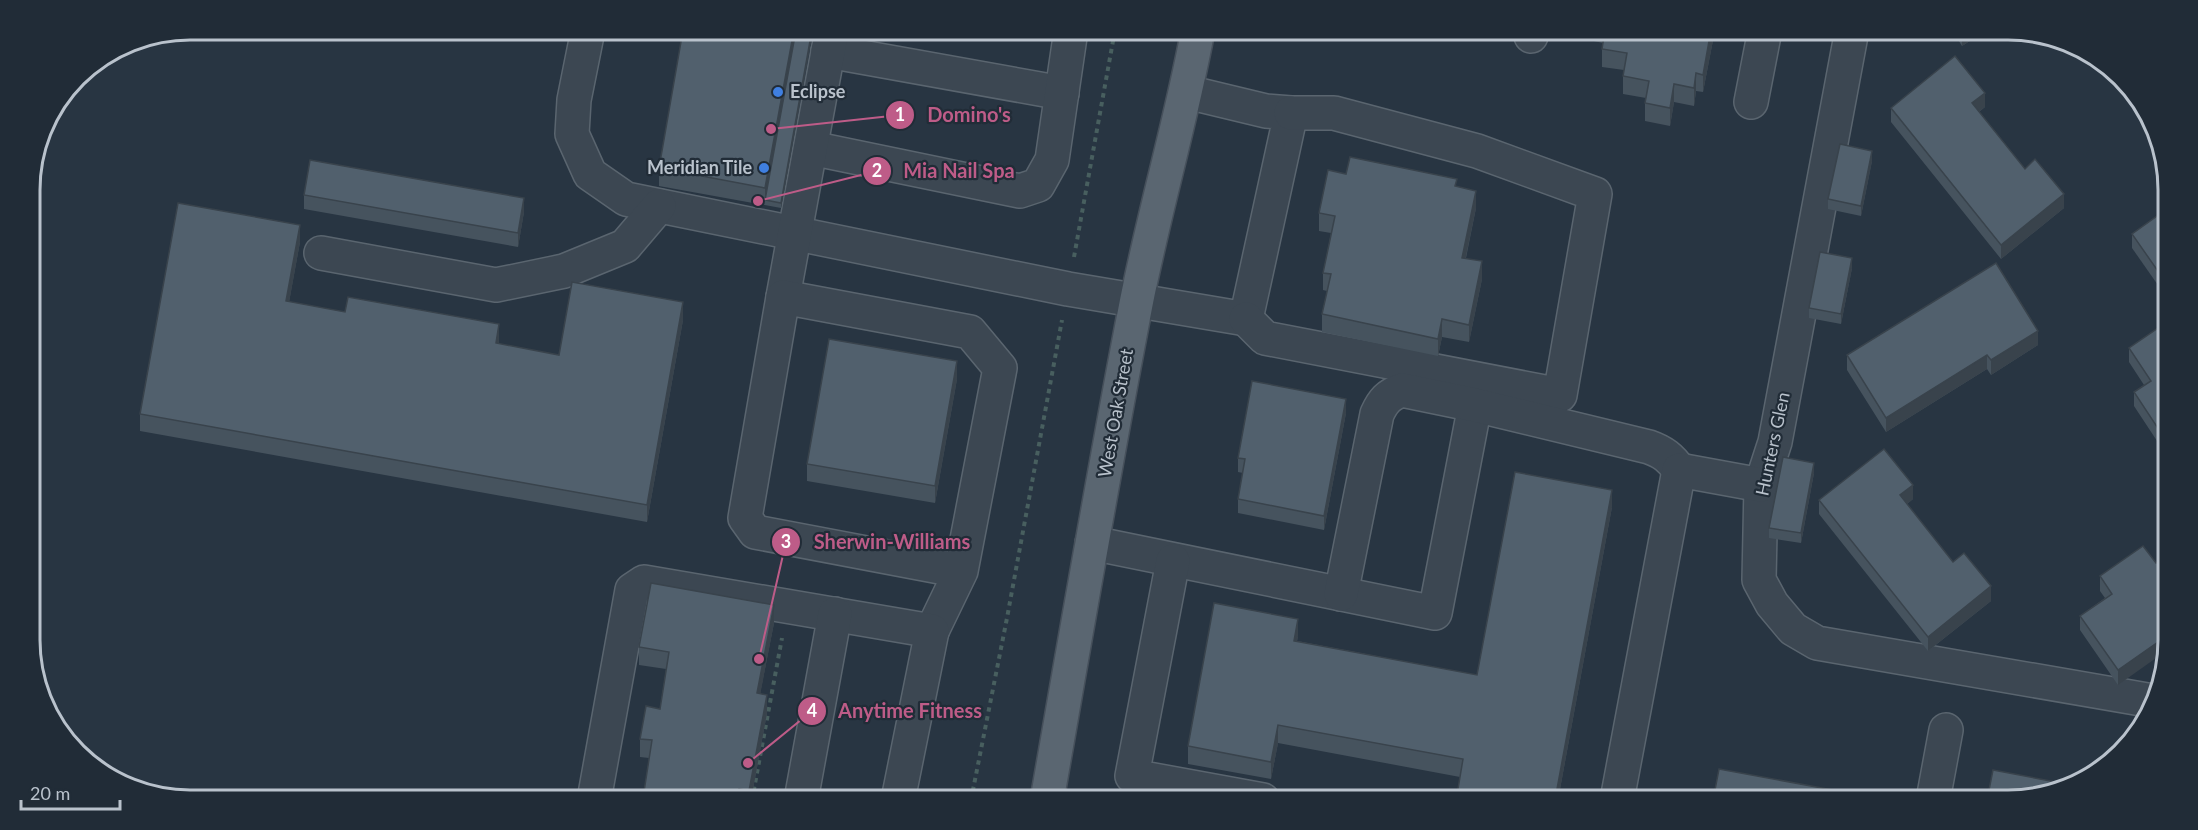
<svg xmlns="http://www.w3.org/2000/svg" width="2198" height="830" font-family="Lato,sans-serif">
	<rect width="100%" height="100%" fill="#283542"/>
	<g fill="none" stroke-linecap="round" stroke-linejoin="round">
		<g stroke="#5a656f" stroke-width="36">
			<g id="minor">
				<path d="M 588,30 L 574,100 L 572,134 L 590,174 L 626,199 L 1068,289 L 1246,319 L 1291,113 L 1266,111 L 1187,92"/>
				<path d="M 1852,30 L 1775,442 L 1761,485 L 1759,580 L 1772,604 L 1793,629 L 1817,643 L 2153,701"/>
				<path d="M 1531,36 L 1532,30"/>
				<path d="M 828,51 L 1062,93"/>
				<path d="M 1751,102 L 1765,30"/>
				<path d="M 811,148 L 1020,191 L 1038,185 L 1052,160 L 1071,30"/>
				<path d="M 321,253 L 496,285 L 564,271 L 625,246 L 659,206"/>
				<path d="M 783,297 L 832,30"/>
				<path d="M 1246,319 L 1265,338 L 1560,395 L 1595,194 L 1477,151 L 1334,113 L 1291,113"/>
				<path d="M 1092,543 L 1435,613 L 1475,405"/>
				<path d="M 1173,561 L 1132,776 L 1263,800"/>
				<path d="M 1341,594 L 1377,414 C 1383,401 1388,395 1402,390 L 1475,405 L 1649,447 C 1663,452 1671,458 1679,470"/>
				<path d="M 932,631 L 961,571 L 1000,368 L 970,332 L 783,297 L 745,518 L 755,532 L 961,571"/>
				<path d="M 594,800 L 632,590 L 644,582 L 932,631 L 898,800"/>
				<path d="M 801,800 L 835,614"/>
				<path d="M 1617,800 L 1679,470 L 1761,485"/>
				<path d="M 1933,800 L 1946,730"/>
			</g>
		</g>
		<g stroke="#46505b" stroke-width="36">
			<path id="major" d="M 1047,800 C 1076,634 1104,469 1136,304 C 1154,212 1181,122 1198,30"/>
		</g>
		<g stroke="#485f5f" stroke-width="4" stroke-dasharray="4.5 4.5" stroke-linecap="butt">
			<path d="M 1074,257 L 1115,30"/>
			<path d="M 752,800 L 782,638"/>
			<path d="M 971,800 L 1007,618 L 1062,320"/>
		</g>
		<use href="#minor" stroke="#3c4752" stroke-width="33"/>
		<use href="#major" stroke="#5a6671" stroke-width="33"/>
	</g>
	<g fill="#46535e">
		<path d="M 683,30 L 813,30 L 781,208 L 659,186 L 659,168 Z"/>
		<path d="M 1589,30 L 1715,30 L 1703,92 L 1696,91 L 1694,106 L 1674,102 L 1670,126 L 1645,121 L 1645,103 L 1646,98 L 1623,94 L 1623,76 L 1624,70 L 1602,67 L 1602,49 L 1603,43 L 1589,40 Z"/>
		<path d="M 1952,30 L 1987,30 L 1962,46 Z"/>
		<path d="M 1985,107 L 1979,112 L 2025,169 L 2064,208 L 2001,259 L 1891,122 L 1891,108 Z"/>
		<path d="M 1872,161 L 1861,216 L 1828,209 L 1828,199 Z"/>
		<path d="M 1346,174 L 1457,186 L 1476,208 L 1466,258 L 1482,279 L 1469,342 L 1442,337 L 1438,356 L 1322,332 L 1322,314 L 1327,291 L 1323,290 L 1323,273 L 1331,233 L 1319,231 L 1319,213 Z"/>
		<path d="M 304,195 L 524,212 L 518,247 L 304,209 Z"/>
		<path d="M 2167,209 L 2167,298 L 2132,248 L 2132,234 Z"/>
		<path d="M 300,242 L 289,302 L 499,342 L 498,344 L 559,355 L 683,320 L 647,522 L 140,431 L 140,414 Z"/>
		<path d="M 1852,268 L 1841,324 L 1809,318 L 1809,308 Z"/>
		<path d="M 2167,322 L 2163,450 L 2134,406 L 2134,392 L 2144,385 L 2129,362 L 2129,348 Z"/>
		<path d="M 2038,345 L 1991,375 L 1987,369 L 1886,432 L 1847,370 L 1847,355 Z"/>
		<path d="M 957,379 L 935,503 L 807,481 L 807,464 Z"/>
		<path d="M 1346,413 L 1324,530 L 1238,513 L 1238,499 L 1243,473 L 1238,472 L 1238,458 Z"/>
		<path d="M 1814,473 L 1801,543 L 1769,538 L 1769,528 Z"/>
		<path d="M 1913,499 L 1907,504 L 1953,562 L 1991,601 L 1928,651 L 1819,514 L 1819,500 Z"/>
		<path d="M 1612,507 L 1558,800 L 1457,800 L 1460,777 L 1278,743 L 1271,779 L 1188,764 L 1188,746 L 1298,636 L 1297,641 L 1477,675 Z"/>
		<path d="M 2143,546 L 2118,685 L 2080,630 L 2080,616 L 2105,598 L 2100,591 L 2100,576 Z"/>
		<path d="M 774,623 L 760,694 L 767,713 L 751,800 L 611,800 L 643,798 L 649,758 L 640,757 L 640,739 L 660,709 L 666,669 L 639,665 L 639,647 Z"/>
	</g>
	<g fill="#39434c">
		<path d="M 794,30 L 797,30 L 765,200 L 765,188 Z"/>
		<path d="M 812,30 L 813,30 L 781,208 L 781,203 Z"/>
		<path d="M 1711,30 L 1715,30 L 1703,92 L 1703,75 Z"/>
		<path d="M 1964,30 L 1987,30 L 1962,46 L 1962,31 Z"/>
		<path d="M 1696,73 L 1696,91 L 1694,106 L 1694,88 Z"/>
		<path d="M 1674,84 L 1674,102 L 1670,126 L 1670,108 Z"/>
		<path d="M 1985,93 L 1985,107 L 1972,117 L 1972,103 Z"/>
		<path d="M 1872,151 L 1872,161 L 1861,216 L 1861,206 Z"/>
		<path d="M 1476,191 L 1476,208 L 1462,275 L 1462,258 Z"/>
		<path d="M 2064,194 L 2064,208 L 2001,259 L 2001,245 Z"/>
		<path d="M 524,198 L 524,212 L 518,247 L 518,233 Z"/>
		<path d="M 300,225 L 300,242 L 286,319 L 286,301 Z"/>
		<path d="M 1852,258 L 1852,268 L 1841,324 L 1841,314 Z"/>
		<path d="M 1482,261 L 1482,279 L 1469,342 L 1469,325 Z"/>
		<path d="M 683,302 L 683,320 L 647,522 L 647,505 Z"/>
		<path d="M 1442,319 L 1442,337 L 1438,356 L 1438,339 Z"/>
		<path d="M 499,324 L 499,342 L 496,361 L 496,343 Z"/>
		<path d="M 2038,331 L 2038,345 L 1991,375 L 1991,360 Z"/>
		<path d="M 1987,355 L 1987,369 L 1886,432 L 1886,418 Z"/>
		<path d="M 957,361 L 957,379 L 935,503 L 935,486 Z"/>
		<path d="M 1346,399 L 1346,413 L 1324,530 L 1324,516 Z"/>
		<path d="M 2167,433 L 2167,447 L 2163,450 L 2163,436 Z"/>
		<path d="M 1814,463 L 1814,473 L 1801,543 L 1801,533 Z"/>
		<path d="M 1913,485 L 1913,499 L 1900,510 L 1900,495 Z"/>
		<path d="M 1612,490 L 1612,507 L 1558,800 L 1555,800 Z"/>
		<path d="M 1991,586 L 1991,601 L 1928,651 L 1928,637 Z"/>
		<path d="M 774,605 L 774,623 L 757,711 L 757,693 Z"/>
		<path d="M 1298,619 L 1298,636 L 1294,658 L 1294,641 Z"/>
		<path d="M 2168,635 L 2166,651 L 2118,685 L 2118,670 Z"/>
		<path d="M 767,695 L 767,713 L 751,800 L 749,800 L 749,791 Z"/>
		<path d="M 1278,725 L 1278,743 L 1271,779 L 1271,762 Z"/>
	</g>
	<g fill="#51606d" stroke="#39434c" stroke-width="1.5">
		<path d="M 683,30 L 794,30 L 765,188 L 659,168 Z"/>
		<path d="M 796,30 L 812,30 L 781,203 L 765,200 Z"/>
		<path d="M 1605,30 L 1711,30 L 1703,75 L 1696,73 L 1694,88 L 1674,84 L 1670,108 L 1645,103 L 1649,81 L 1623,76 L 1627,53 L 1602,49 Z"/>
		<path d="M 1955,56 L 1985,93 L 1972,103 L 2025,169 L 2035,159 L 2064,194 L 2001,245 L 1891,108 Z"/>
		<path d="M 1840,144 L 1872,151 L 1861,206 L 1828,199 Z"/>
		<path d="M 1350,157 L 1457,179 L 1455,186 L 1476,191 L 1462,258 L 1482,261 L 1469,325 L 1442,319 L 1438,339 L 1322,314 L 1331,274 L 1323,273 L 1335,216 L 1319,213 L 1328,170 L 1346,174 Z"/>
		<path d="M 310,160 L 524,198 L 518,233 L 304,195 Z"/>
		<path d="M 178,203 L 300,225 L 286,301 L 345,312 L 348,297 L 499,324 L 496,343 L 559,355 L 572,282 L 683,302 L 647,505 L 140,414 Z"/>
		<path d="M 2167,209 L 2167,284 L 2132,234 Z"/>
		<path d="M 1820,252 L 1852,258 L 1841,314 L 1809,308 Z"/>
		<path d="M 1996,263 L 2038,331 L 1991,360 L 1987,355 L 1886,418 L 1847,355 Z"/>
		<path d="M 2167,322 L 2167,433 L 2163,436 L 2134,392 L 2151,381 L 2129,348 Z"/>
		<path d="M 829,339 L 957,361 L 935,486 L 807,464 Z"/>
		<path d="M 1252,381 L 1346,399 L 1324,516 L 1238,499 L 1245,459 L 1238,458 Z"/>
		<path d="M 1884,449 L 1913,485 L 1900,495 L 1953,562 L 1964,553 L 1991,586 L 1928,637 L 1819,500 Z"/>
		<path d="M 1783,457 L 1814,463 L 1801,533 L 1769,528 Z"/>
		<path d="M 1515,472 L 1612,490 L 1555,800 L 1485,800 L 1457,795 L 1463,759 L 1278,725 L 1271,762 L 1188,746 L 1214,603 L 1298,619 L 1294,641 L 1477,675 Z"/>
		<path d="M 2143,546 L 2156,563 L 2168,555 L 2168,635 L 2118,670 L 2080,616 L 2112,594 L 2100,576 Z"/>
		<path d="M 651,583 L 774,605 L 757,693 L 767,695 L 749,791 L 739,789 L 737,800 L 611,800 L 612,792 L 643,798 L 652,740 L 640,739 L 646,706 L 660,709 L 669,652 L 639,647 Z"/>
		<path d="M 1719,769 L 1860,795 L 1859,800 L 1713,800 Z"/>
		<path d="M 1993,770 L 2061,783 L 2018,800 L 1987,800 Z"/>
	</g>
	<g fill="#3f7fe0" stroke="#212c37" stroke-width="2">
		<circle cx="778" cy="92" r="6"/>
		<circle cx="764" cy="168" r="6"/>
	</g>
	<g text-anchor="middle" stroke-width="4.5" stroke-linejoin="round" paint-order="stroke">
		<g font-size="18" font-weight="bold" fill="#b9c2cc" stroke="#212c37" text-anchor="start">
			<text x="790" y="98">Eclipse</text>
			<text x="752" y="174" text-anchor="end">Meridian Tile</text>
		</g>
		<g font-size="18" fill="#b9c2cc" stroke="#212c37">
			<text transform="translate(1116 413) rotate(-80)" y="6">West Oak Street</text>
			<text transform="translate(1773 444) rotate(-78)" y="6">Hunters Glen</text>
		</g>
	</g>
	<path d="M0 0H2198V830H0ZM190 40H2008A150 150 0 0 1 2158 190V640A150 150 0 0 1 2008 790H190A150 150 0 0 1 40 640V190A150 150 0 0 1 190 40Z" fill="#212c37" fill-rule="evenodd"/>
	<path fill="none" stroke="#b9c2cc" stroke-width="3" d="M190 40H2008A150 150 0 0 1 2158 190V640A150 150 0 0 1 2008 790H190A150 150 0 0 1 40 640V190A150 150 0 0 1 190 40Z"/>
	<path fill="none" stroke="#be5c88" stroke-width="2" d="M771 129L900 115M758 201L877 171M759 659L786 542M748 763L812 711"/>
	<g fill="#be5c88" stroke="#212c37" stroke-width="2">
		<circle cx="771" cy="129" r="6"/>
		<circle cx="758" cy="201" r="6"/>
		<circle cx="759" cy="659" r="6"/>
		<circle cx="748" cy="763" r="6"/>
		<circle cx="900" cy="115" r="15"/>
		<circle cx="877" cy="171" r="15"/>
		<circle cx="786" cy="542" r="15"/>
		<circle cx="812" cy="711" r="15"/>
	</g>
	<g font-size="18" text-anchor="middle" font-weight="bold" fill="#fff">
		<text x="900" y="121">1</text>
		<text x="877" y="177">2</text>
		<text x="786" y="548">3</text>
		<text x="812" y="717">4</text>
	</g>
	<g font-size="20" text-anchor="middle" font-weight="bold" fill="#be5c88" stroke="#212c37" stroke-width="4.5" stroke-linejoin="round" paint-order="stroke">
		<text x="969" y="122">Domino's</text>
		<text x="959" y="178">Mia Nail Spa</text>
		<text x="892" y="549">Sherwin-Williams</text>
		<text x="910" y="718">Anytime Fitness</text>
	</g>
	<path d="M21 800v9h99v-9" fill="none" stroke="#b9c2cc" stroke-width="3"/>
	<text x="30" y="800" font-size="18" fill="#b9c2cc" stroke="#212c37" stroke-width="4.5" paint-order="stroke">20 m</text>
</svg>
